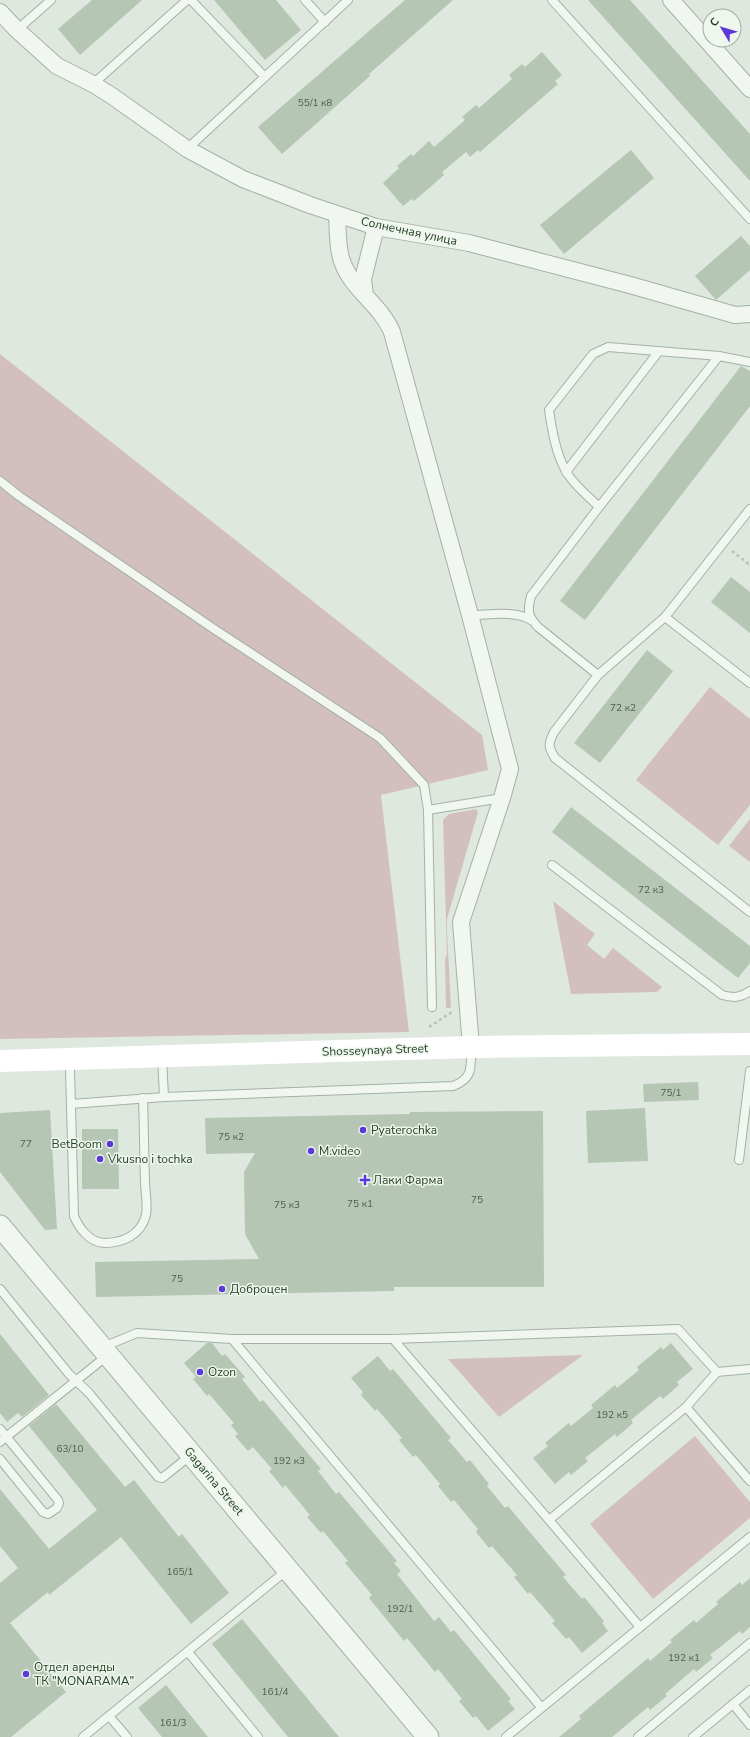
<svg xmlns="http://www.w3.org/2000/svg" width="750" height="1737" font-family="'Nunito Sans',sans-serif">
	<rect width="100%" height="100%" fill="#dee8de"/>
	<g fill="#d3c0be">
		<path d="M 0,354 L 482,735 L 488,770 L 381,795 L 409,1032 L 0,1039 Z"/>
		<path d="M 710,687 L 750,719 L 750,805 L 718,845 L 636,780 Z"/>
		<path d="M 476,809 L 478,812 L 447,919 L 447,930 L 451,1008 L 446,1008 L 445,960 L 447,954 L 443,820 L 449,814 Z"/>
		<path d="M 750,819 L 750,862 L 729,846 Z"/>
		<path d="M 553,901 L 595,934 L 587,945 L 604,959 L 613,948 L 662,987 L 657,992 L 571,994 Z"/>
		<path d="M 583,1355 L 499,1417 L 448,1359 Z"/>
		<path d="M 695,1436 L 750,1502 L 750,1518 L 653,1599 L 590,1524 Z"/>
	</g>
	<g fill="#b5c6b4">
		<path d="M 92,0 L 142,0 L 80,55 L 58,29 Z"/>
		<path d="M 214,0 L 276,0 L 301,30 L 265,60 Z"/>
		<path d="M 405,0 L 453,0 L 369,74 L 370,76 L 282,154 L 258,127 Z"/>
		<path d="M 588,0 L 630,0 L 750,134 L 750,181 Z"/>
		<path d="M 542,52 L 562,75 L 555,81 L 558,84 L 480,152 L 478,150 L 470,157 L 466,152 L 442,172 L 444,175 L 414,201 L 412,199 L 403,206 L 383,183 L 399,168 L 397,166 L 411,154 L 413,156 L 429,141 L 434,147 L 465,120 L 462,117 L 476,105 L 479,108 L 512,79 L 509,75 L 522,64 L 525,67 Z"/>
		<path d="M 631,150 L 654,178 L 564,254 L 540,225 Z"/>
		<path d="M 741,236 L 750,246 L 750,270 L 716,300 L 695,276 Z"/>
		<path d="M 741,366 L 750,371 L 750,406 L 585,620 L 560,601 Z"/>
		<path d="M 731,577 L 750,592 L 750,633 L 711,602 Z"/>
		<path d="M 647,650 L 673,671 L 600,763 L 574,743 Z"/>
		<path d="M 571,807 L 750,946 L 750,963 L 738,978 L 552,832 Z"/>
		<path d="M 698,1082 L 699,1100 L 644,1102 L 643,1084 Z"/>
		<path d="M 645,1108 L 648,1161 L 588,1163 L 586,1111 Z"/>
		<path d="M 50,1110 L 57,1229 L 45,1230 L 0,1172 L 0,1113 Z"/>
		<path d="M 543,1111 L 544,1287 L 394,1287 L 394,1291 L 96,1297 L 95,1262 L 259,1259 L 246,1236 L 245,1232 L 244,1172 L 255,1153 L 206,1154 L 205,1118 L 410,1114 L 410,1112 Z"/>
		<path d="M 82,1129 L 118,1129 L 119,1189 L 82,1189 Z"/>
		<path d="M 0,1334 L 49,1395 L 22,1417 L 18,1413 L 7,1422 L 0,1413 Z"/>
		<path d="M 207,1343 L 212,1343 L 222,1356 L 225,1354 L 245,1377 L 242,1379 L 260,1402 L 263,1400 L 321,1469 L 318,1471 L 336,1494 L 339,1492 L 397,1561 L 394,1563 L 401,1571 L 397,1574 L 434,1621 L 439,1617 L 451,1632 L 454,1630 L 511,1699 L 508,1701 L 515,1709 L 488,1731 L 476,1716 L 473,1718 L 459,1701 L 462,1699 L 438,1669 L 435,1672 L 407,1638 L 404,1641 L 369,1598 L 372,1595 L 345,1563 L 348,1561 L 323,1531 L 321,1533 L 307,1517 L 310,1515 L 285,1485 L 283,1488 L 269,1471 L 272,1469 L 253,1447 L 248,1451 L 235,1436 L 238,1434 L 231,1425 L 234,1423 L 209,1394 L 207,1396 L 193,1379 L 196,1377 L 184,1363 Z"/>
		<path d="M 671,1343 L 693,1369 L 677,1382 L 679,1385 L 663,1399 L 660,1396 L 631,1420 L 633,1423 L 617,1437 L 615,1434 L 585,1458 L 588,1461 L 571,1475 L 569,1472 L 555,1484 L 533,1458 L 548,1446 L 545,1443 L 569,1423 L 571,1426 L 593,1408 L 591,1405 L 615,1385 L 617,1388 L 639,1370 L 637,1367 L 661,1347 L 663,1350 Z"/>
		<path d="M 378,1356 L 390,1371 L 393,1369 L 451,1438 L 448,1440 L 467,1462 L 470,1460 L 489,1484 L 487,1486 L 505,1508 L 508,1506 L 566,1575 L 563,1577 L 582,1599 L 584,1597 L 604,1621 L 602,1623 L 608,1631 L 582,1653 L 569,1637 L 566,1639 L 552,1623 L 555,1621 L 530,1592 L 528,1594 L 514,1577 L 517,1575 L 492,1546 L 489,1548 L 476,1532 L 478,1529 L 454,1500 L 451,1502 L 438,1486 L 440,1484 L 416,1455 L 413,1457 L 399,1440 L 402,1438 L 377,1409 L 375,1411 L 361,1395 L 363,1392 L 351,1378 Z"/>
		<path d="M 56,1404 L 125,1487 L 134,1480 L 179,1537 L 182,1534 L 229,1593 L 191,1624 L 121,1537 L 49,1595 L 48,1592 L 10,1623 L 66,1692 L 11,1737 L 0,1737 L 0,1583 L 18,1568 L 0,1546 L 0,1489 L 49,1549 L 97,1510 L 29,1426 Z"/>
		<path d="M 750,1578 L 750,1627 L 742,1634 L 740,1631 L 710,1655 L 713,1658 L 696,1672 L 694,1669 L 665,1694 L 667,1696 L 650,1710 L 648,1707 L 612,1737 L 559,1737 L 581,1719 L 579,1716 L 648,1658 L 650,1661 L 672,1642 L 670,1640 L 694,1620 L 696,1623 L 718,1604 L 716,1602 L 740,1582 L 742,1585 Z"/>
		<path d="M 242,1619 L 339,1737 L 288,1737 L 212,1644 Z"/>
		<path d="M 166,1685 L 208,1737 L 162,1737 L 138,1708 Z"/>
	</g>
	<g fill="none" stroke-linecap="round" stroke-linejoin="round">
		<g stroke="#a3b2a3" stroke-width="10">
			<g id="service">
				<path d="M 191,0 L 265,77"/>
				<path d="M 305,0 L 325,22"/>
				<path d="M 552,0 L 750,219"/>
				<path d="M 17,30 L 51,0"/>
				<path d="M 93,84 L 187,0"/>
				<path d="M 187,149 L 348,0"/>
				<path d="M 566,472 L 659,351"/>
				<path d="M 0,481 L 19,496 L 214,629 L 380,738 L 424,785 L 428,810 L 432,1007"/>
				<path d="M 599,507 C 588,496 575,486 567,473 C 556,455 552,430 549,410 L 593,354 L 608,347 L 719,356 L 750,362"/>
				<path d="M 750,509 L 665,617 L 598,675 L 554,732 C 548,744 548,747 555,758 L 750,912"/>
				<path d="M 470,615 C 490,615 514,610 531,620"/>
				<path d="M 665,617 L 750,683"/>
				<path d="M 598,675 L 538,627 C 528,616 527,611 531,596 L 599,507 L 719,356"/>
				<path d="M 428,810 L 502,798"/>
				<path d="M 552,865 L 722,995 C 733,998 741,998 750,991"/>
				<path d="M 162,1057 L 164,1097"/>
				<path d="M 70,1070 L 74,1216 C 79,1228 89,1242 104,1243 C 123,1243 141,1235 146,1215 C 148,1205 145,1191 145,1181 C 144,1154 144,1126 143,1098"/>
				<path d="M 71,1104 L 164,1097 L 453,1086 C 473,1079 471,1067 471,1048"/>
				<path d="M 739,1160 L 750,1071"/>
				<path d="M 0,1289 L 69,1374 L 89,1393 L 158,1477 L 162,1478 L 166,1475 L 191,1455"/>
				<path d="M 393,1339 L 549,1520"/>
				<path d="M 103,1347 L 137,1333 L 232,1339"/>
				<path d="M 717,1372 L 750,1369"/>
				<path d="M 0,1429 L 58,1500 L 59,1503 L 57,1508 L 48,1514 L 43,1512 L 0,1459"/>
				<path d="M 0,1442 L 108,1355"/>
				<path d="M 640,1627 L 549,1520 L 686,1407 L 750,1481"/>
				<path d="M 188,1652 L 258,1737"/>
				<path d="M 733,1704 L 750,1725"/>
				<path d="M 541,1707 L 232,1339 L 393,1339 L 678,1329 L 717,1372 L 686,1407"/>
				<path d="M 109,1716 L 127,1737"/>
				<path d="M 83,1737 L 287,1570"/>
				<path d="M 506,1737 L 750,1537"/>
				<path d="M 638,1737 L 750,1643"/>
				<path d="M 693,1737 L 750,1690"/>
			</g>
		</g>
		<g stroke="#a3b2a3" stroke-width="18">
			<g id="minor">
				<path d="M 671,0 L 750,89"/>
				<path d="M 0,12 L 17,30 L 57,66 L 93,84 L 112,96 L 187,149 L 243,179 L 310,205 L 376,227 L 469,243 L 630,285 L 735,315 L 750,314"/>
				<path d="M 337,215 C 338,229 337,248 342,261 C 351,289 381,305 392,332 L 470,615 L 510,769 L 502,798 L 461,922 L 471,1047"/>
				<path d="M 365,295 L 363,279 L 376,227"/>
			</g>
		</g>
		<g stroke="#a3b2a3" stroke-width="23">
			<path id="tertiary" d="M 0,1226 L 428,1737"/>
		</g>
		<g stroke="#b8c3b8" stroke-width="2.5" stroke-dasharray="3 3" stroke-linecap="butt">
			<path d="M 732,551 L 750,565"/>
			<path d="M 429,1027 L 452,1012"/>
		</g>
		<use href="#service" stroke="#f1f6f1" stroke-width="8"/>
		<use href="#minor" stroke="#f1f6f1" stroke-width="16"/>
		<use href="#tertiary" stroke="#f1f6f1" stroke-width="21"/>
		<path stroke="#fff" stroke-width="22" d="M 0,1061 L 471,1047 L 750,1044"/>
	</g>
	<g fill="#5a39d7" stroke="#eef6ed" stroke-width="1.5">
		<circle cx="363" cy="1130" r="4"/>
		<circle cx="110" cy="1144" r="4"/>
		<circle cx="311" cy="1151" r="4"/>
		<circle cx="100" cy="1159" r="4"/>
		<path d="M363 1174h4v4h4v4h-4v4h-4v-4h-4v-4h4z"/>
		<circle cx="222" cy="1289" r="4"/>
		<circle cx="200" cy="1372" r="4"/>
		<circle cx="26" cy="1674" r="4"/>
	</g>
	<g text-anchor="middle" stroke-width="3" stroke-linejoin="round" paint-order="stroke">
		<g font-size="10" fill="#4a624a">
			<text x="315" y="106">55/1 к8</text>
			<text x="623" y="711">72 к2</text>
			<text x="651" y="893">72 к3</text>
			<text x="671" y="1096">75/1</text>
			<text x="231" y="1140">75 к2</text>
			<text x="26" y="1147">77</text>
			<text x="477" y="1203">75</text>
			<text x="360" y="1207">75 к1</text>
			<text x="287" y="1208">75 к3</text>
			<text x="177" y="1282">75</text>
			<text x="612" y="1418">192 к5</text>
			<text x="70" y="1452">63/10</text>
			<text x="289" y="1464">192 к3</text>
			<text x="180" y="1575">165/1</text>
			<text x="400" y="1612">192/1</text>
			<text x="684" y="1661">192 к1</text>
			<text x="275" y="1695">161/4</text>
			<text x="173" y="1726">161/3</text>
		</g>
		<g font-size="12" fill="#264026" stroke="#eef6ed">
			<text transform="translate(409 231) rotate(12)" y="4">Солнечная улица</text>
			<text transform="translate(375 1050) rotate(-2)" y="4">Shosseynaya Street</text>
			<text transform="translate(214 1481) rotate(50)" y="4">Gagarina Street</text>
		</g>
		<g font-size="12" fill="#264026" stroke="#eef6ed" text-anchor="start">
			<text x="371" y="1134">Pyaterochka</text>
			<text x="102" y="1148" text-anchor="end">BetBoom</text>
			<text x="319" y="1155">M.video</text>
			<text x="108" y="1163">Vkusno i tochka</text>
			<text x="373" y="1184">Лаки Фарма</text>
			<text x="230" y="1293">Доброцен</text>
			<text x="208" y="1376">Ozon</text>
			<text x="34" y="1671">Отдел аренды<tspan x="34" dy="14">ТК "MONARAMA"</tspan></text>
		</g>
	</g>
	<g transform="translate(722 28) rotate(308)"><circle r="19" fill="#eef6ed" stroke="#9ead9d"/>
	<path d="M0-3L7 15L0 10L-7 15Z" fill="#5a39d7"/>
	<text y="-6" font-size="11" font-weight="bold" text-anchor="middle" fill="#264026">С</text>
	</g>
</svg>
